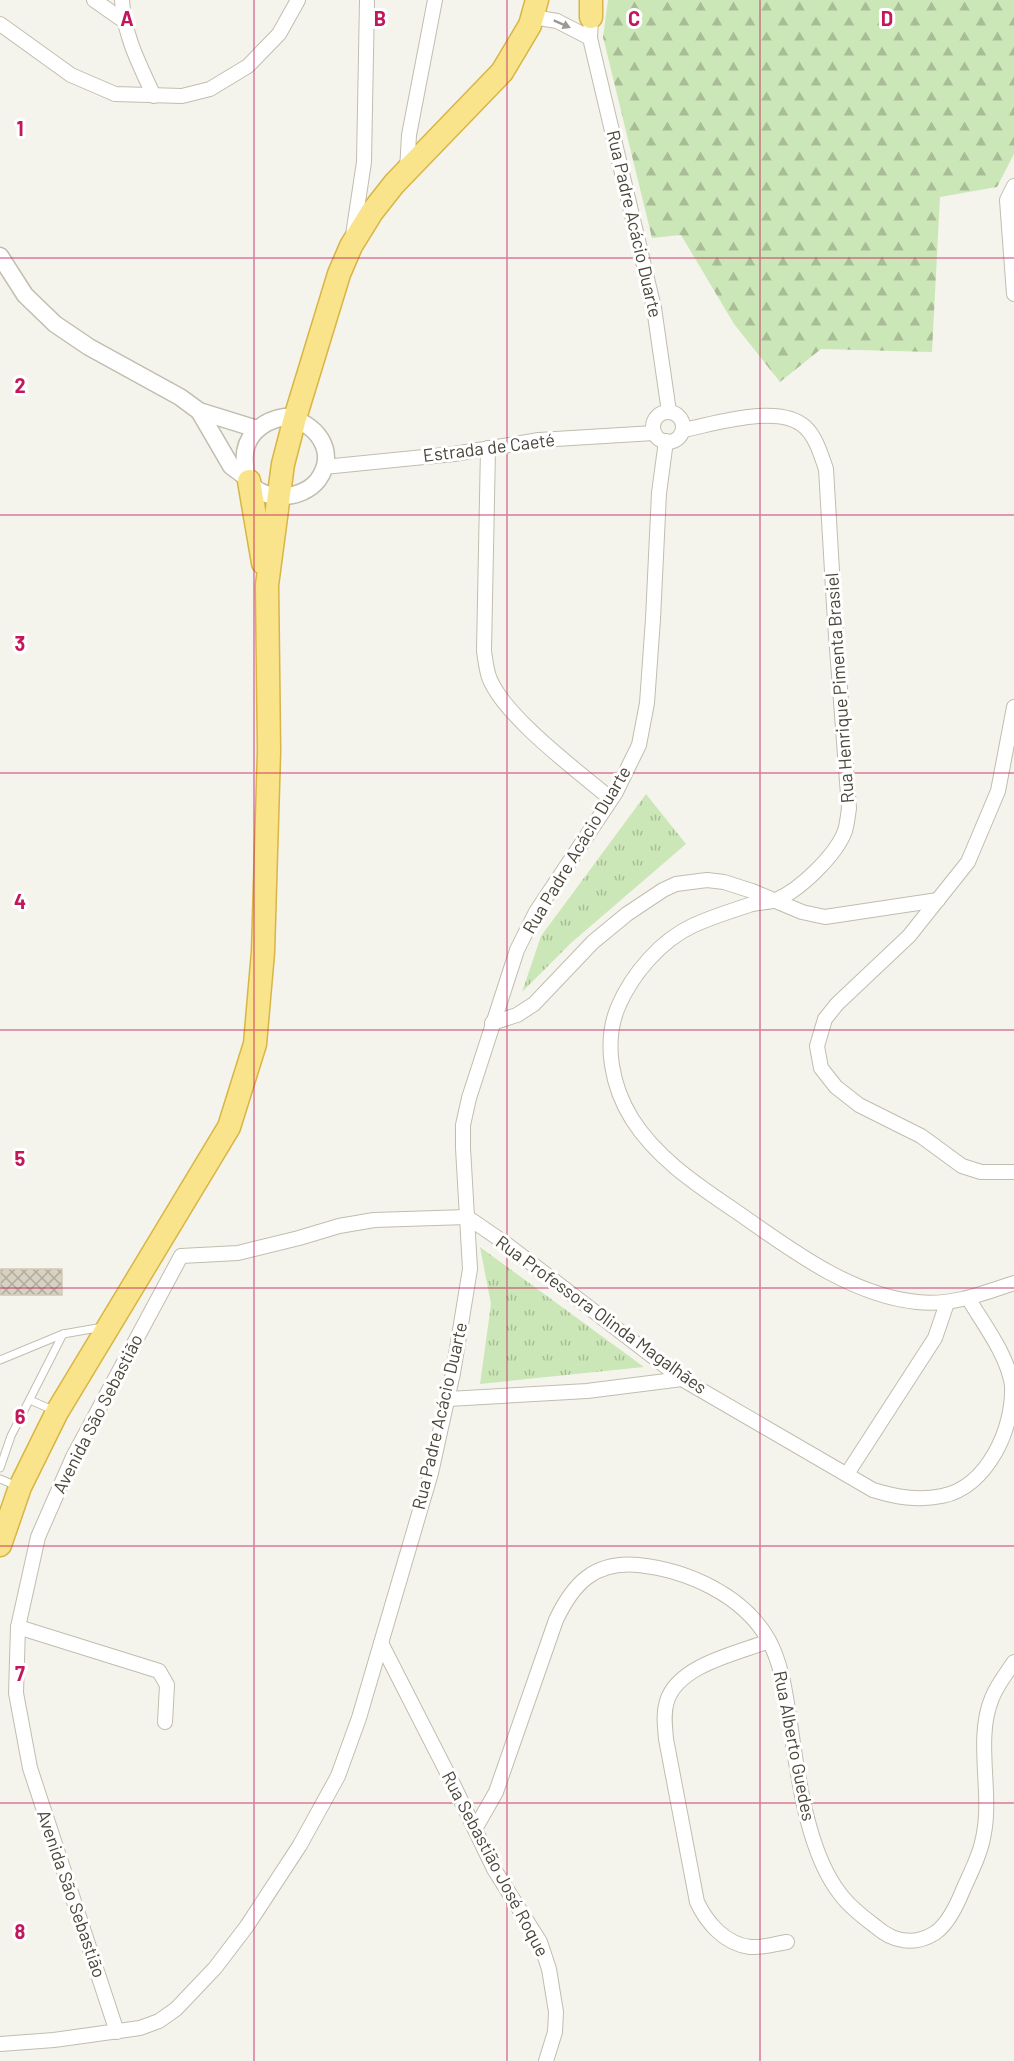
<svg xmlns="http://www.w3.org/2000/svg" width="1014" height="2061" font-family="Barlow,sans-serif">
	<defs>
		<pattern id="forest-firs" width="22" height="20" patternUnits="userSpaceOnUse" patternTransform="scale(1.5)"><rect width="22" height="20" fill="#cce7b7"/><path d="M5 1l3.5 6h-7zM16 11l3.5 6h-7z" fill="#a8bd96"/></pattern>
		<pattern id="park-tufts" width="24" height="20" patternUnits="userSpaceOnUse" patternTransform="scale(1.5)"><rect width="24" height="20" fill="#cce7b7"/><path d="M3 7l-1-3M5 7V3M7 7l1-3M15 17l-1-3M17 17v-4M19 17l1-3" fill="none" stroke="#a8bd96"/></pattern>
		<pattern id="building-cross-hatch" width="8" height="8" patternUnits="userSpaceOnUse" patternTransform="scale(1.5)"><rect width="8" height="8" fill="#d7d1c2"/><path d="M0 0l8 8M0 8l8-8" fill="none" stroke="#b0ab9f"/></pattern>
	</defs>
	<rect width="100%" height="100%" fill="#f5f4ec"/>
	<path fill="url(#forest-firs)" d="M 608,0 L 1014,0 L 1014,154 L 997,187 L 940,197 L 932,352 L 821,349 L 780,382 L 734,324 L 681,235 L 652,238 L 603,37 Z"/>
	<g fill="url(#park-tufts)">
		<path d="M 646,794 L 686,844 L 571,943 L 522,992 L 541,936 Z"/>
		<path d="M 480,1247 L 644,1367 L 480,1384 L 491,1304 Z"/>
	</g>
	<rect fill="url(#building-cross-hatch)" stroke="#d1cab5" stroke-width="1.5" x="0" y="1269" width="62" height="26"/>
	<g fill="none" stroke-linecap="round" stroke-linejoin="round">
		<g stroke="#c1bdaf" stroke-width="9">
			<g id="service">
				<path d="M 0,1360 L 63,1334"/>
				<path d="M 30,1400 L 55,1411"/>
				<path d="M 0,1468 L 11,1436 L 63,1334 L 103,1327"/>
				<path d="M 0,1479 L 17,1486"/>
			</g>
		</g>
		<g stroke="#c1bdaf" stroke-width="16">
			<g id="minor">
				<path d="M 94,0 L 124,21"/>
				<path d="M 122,0 C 124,35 139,64 154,96"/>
				<path d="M 588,12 L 591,17 L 590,38 L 654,308 L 669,412"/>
				<path d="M 533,17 L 557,21 L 590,38"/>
				<path d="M 0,24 L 71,75 L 115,94 L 182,96 L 210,89 L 248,66 L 279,34 L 298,0"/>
				<path d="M 407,170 L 409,135 L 435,0"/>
				<path d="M 1014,186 L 1007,200 L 1014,294"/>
				<path d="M 353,235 L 364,162 L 367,0"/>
				<circle cx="668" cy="427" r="15"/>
				<path d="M 683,430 C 715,424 779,403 805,427 C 816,437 821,455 826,469 L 835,622 L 849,808 C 848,816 847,824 845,831 C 836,855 800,890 776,900 C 768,903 758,902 749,905 C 731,911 712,917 694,925 C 661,940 632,974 618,1007 C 603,1043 612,1087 632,1119 C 657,1159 699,1186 737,1212 C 790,1249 850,1295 917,1302 C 951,1306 982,1294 1014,1283"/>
				<path d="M 488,448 L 484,651 C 485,658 486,666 488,674 C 499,713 579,772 611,799"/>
				<path d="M 324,467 L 454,454 L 539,440 L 654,433"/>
				<path d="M 1014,707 L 998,791 L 968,862 L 909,936 L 837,1004 L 825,1019 L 817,1046 L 821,1068 L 836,1087 L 859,1105 L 921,1136 L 962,1166 L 981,1172 L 1014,1172"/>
				<path d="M 492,1023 L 517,1015 L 534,1004 L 593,942 L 627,914 L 663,890 L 676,884 L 707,880 L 724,882 L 752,891 L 802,912 L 825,917 L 938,900"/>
				<path d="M 448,1399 L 587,1391 L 682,1379"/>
				<path d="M 847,1474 L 935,1338 L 947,1303"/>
				<path d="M 18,1627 L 159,1671 L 167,1685 L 165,1722"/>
				<path d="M 769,1641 C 738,1653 678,1665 667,1701 C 663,1714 665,1726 666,1739 L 697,1902 C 707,1923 725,1944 750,1947 C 762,1948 775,1944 787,1942"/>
				<path d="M 381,1643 L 454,1786 L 494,1869 L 540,1942 L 549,1969 L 556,2012 L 555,2032 L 546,2061"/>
				<path d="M 475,1829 L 496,1792 L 556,1620 C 573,1584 594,1561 638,1565 C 687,1570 743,1595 768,1639 C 781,1662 785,1690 789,1716 C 797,1769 806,1852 841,1895 C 850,1907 863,1917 875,1926 C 893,1942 914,1946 935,1933 C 948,1924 957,1905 963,1890 C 971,1872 981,1853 984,1833 C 992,1791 975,1738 992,1698 C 997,1685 1006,1674 1014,1662"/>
				<path d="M 117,2032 L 30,1768 L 16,1693 L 18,1627 L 38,1537 L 73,1457 L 181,1256 L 238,1253 L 299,1238 L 339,1226 L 374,1220 L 467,1217 L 505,1243 L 682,1379 L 873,1490 C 896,1497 918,1501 942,1496 C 987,1487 1014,1429 1012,1385 C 1007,1354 984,1325 968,1298"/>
				<path d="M 0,2044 L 54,2040 L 140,2028 L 159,2021 L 176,2009 L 215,1968 L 247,1926 L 300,1845 L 338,1776 L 359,1718 L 431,1473 L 453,1373 L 470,1269 L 463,1148 L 463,1125 L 469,1098 L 517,950 L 536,912 L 616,792 L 639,745 L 647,703 L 653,619 L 659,493 L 666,441"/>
			</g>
		</g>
		<g stroke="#c1bdaf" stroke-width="19">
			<g id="tertiary">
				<path d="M 0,256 L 25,295 L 55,324 L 89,347 L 180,397 L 199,411 L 257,429"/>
				<path d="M 199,411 L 231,466 L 247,478"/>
				<path d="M 285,417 C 315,421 339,451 318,480 C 302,501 259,503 247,478 C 245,474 245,468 245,464 C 242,438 260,421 285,417 Z"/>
			</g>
		</g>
		<g stroke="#d8b544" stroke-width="25">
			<g id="trunk">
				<path d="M 591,17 L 591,0"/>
				<path d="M 249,481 L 263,563"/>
				<path d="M 0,1545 L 20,1487 L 57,1412 L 229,1127 L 255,1044 L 263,952 L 269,751 L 267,585 L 283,464 L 295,418 L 339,274 L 351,246 L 372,212 L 394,184 L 502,72 L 530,25 L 537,0"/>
			</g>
		</g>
		<use href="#service" stroke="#fff" stroke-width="7"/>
		<use href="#minor" stroke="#fff" stroke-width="14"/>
		<use href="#tertiary" stroke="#fff" stroke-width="16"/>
		<use href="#trunk" stroke="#f9e48b" stroke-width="22"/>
	</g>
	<defs><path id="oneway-solid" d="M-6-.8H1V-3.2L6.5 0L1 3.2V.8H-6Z" transform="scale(1.5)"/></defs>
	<use fill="#9b9993" href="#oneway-solid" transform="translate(562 24) rotate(24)"/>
	<path fill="none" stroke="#c2185b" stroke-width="1.5" stroke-opacity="0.55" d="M 254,0 L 254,2061M 507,0 L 507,2061M 760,0 L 760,2061M 0,258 L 1014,258M 0,515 L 1014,515M 0,773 L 1014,773M 0,1030 L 1014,1030M 0,1288 L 1014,1288M 0,1546 L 1014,1546M 0,1803 L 1014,1803"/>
	<g text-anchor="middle" stroke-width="6" stroke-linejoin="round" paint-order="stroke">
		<g font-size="18" fill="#4a463a" stroke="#fff">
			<text transform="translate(634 224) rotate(77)" y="6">Rua Padre Acácio Duarte</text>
			<text transform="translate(489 448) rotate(-7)" y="6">Estrada de Caeté</text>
			<text transform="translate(840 688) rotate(-94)" y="6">Rua Henrique Pimenta Brasiel</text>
			<text transform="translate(577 850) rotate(-59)" y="6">Rua Padre Acácio Duarte</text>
			<text transform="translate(601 1315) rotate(36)" y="6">Rua Professora Olinda Magalhães</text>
			<text transform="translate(98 1414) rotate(-63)" y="6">Avenida São Sebastião</text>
			<text transform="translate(440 1416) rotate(-77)" y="6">Rua Padre Acácio Duarte</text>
			<text transform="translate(794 1746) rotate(79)" y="6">Rua Alberto Guedes</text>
			<text transform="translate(495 1864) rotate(62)" y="6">Rua Sebastião José Roque</text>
			<text transform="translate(71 1894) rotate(71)" y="6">Avenida São Sebastião</text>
		</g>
	</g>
	<g font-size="20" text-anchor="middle" font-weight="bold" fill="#c2185b" stroke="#fff" stroke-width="6" stroke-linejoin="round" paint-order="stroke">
		<text x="127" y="26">A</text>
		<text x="380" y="26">B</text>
		<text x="634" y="26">C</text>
		<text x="887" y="26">D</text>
		<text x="20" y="136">1</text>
		<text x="20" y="393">2</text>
		<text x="20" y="651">3</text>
		<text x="20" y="909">4</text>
		<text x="20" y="1166">5</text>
		<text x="20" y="1424">6</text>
		<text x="20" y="1681">7</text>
		<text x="20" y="1939">8</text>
	</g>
</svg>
